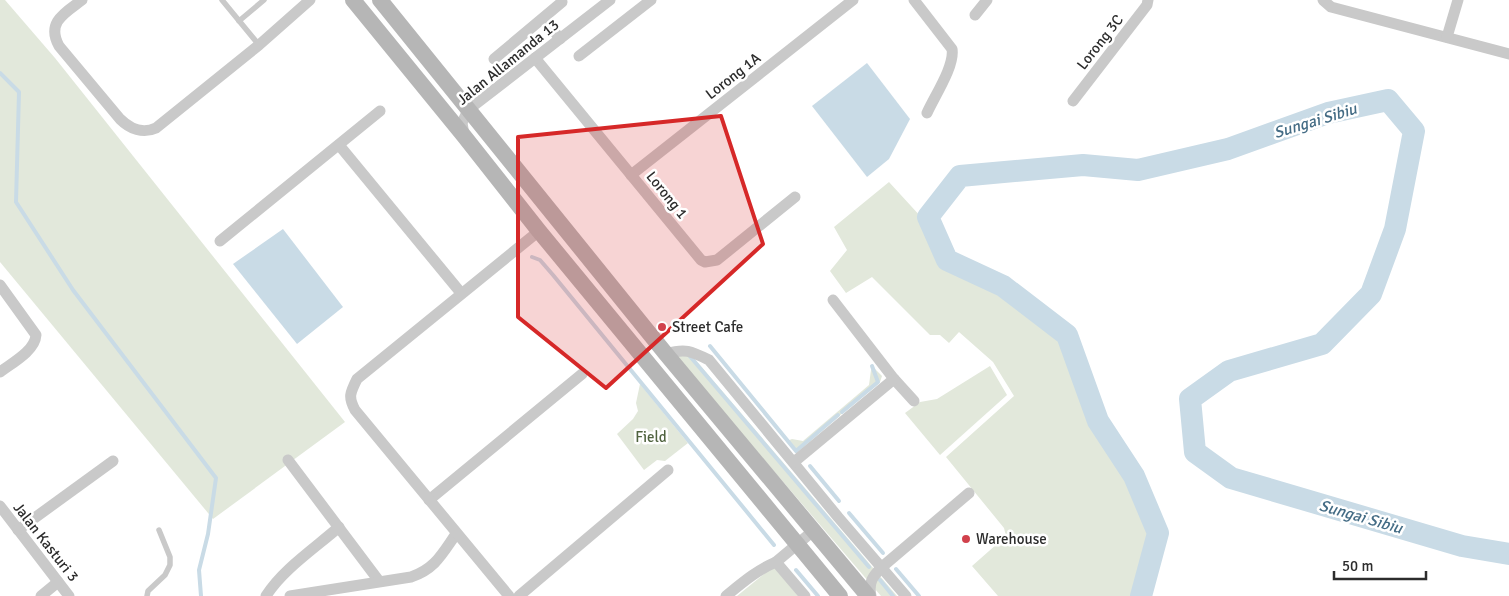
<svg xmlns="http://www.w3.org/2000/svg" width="1509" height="596" font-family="Signika,sans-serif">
	<rect width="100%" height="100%" fill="#fff"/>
	<g fill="#e2e8db">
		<path d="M 0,0 L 5,0 L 55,58 L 345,422 L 213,519 L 0,262 Z"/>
		<path d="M 889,182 L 922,218 L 945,264 L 998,289 L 1062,336 L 1091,419 L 1127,476 L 1149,534 L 1133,596 L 998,596 L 972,566 L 1006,536 L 1004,528 L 946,457 L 1014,396 L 993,362 L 959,332 L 949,343 L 940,335 L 930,335 L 872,277 L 846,293 L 830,271 L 847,250 L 834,227 Z"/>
		<path d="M 688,351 L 897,596 L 881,596 L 676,357 Z"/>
		<path d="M 990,366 L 1007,395 L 940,455 L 905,413 L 920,402 L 937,399 Z"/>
		<path d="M 874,368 L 882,376 L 880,382 L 802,447 L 797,449 L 794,448 L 787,441 L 792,439 L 803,441 L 869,385 L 871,370 Z"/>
		<path d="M 640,384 L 688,443 L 665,461 L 657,460 L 644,470 L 617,434 L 633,419 L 638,411 L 636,403 Z"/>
		<path d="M 774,566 L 798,596 L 737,596 Z"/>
	</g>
	<g fill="#c9dbe6">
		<path d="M 867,63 L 910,119 L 889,159 L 867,177 L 812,106 Z"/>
		<path d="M 283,229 L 343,307 L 297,344 L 233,264 Z"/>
	</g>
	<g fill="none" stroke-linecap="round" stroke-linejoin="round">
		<g stroke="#c9dbe6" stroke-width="4">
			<path d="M 0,73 L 19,92 L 16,202 L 73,290 L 216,478 L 208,534 L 199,570 L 201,596"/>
			<path d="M 532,257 L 540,260 L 553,275 L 774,545"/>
			<path d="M 710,346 L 796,451 L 838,415"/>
			<path d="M 688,354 L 869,567"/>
			<path d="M 842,412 L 878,382 L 872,366"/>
			<path d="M 810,466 L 839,501"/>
			<path d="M 849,513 L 883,553"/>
			<path d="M 896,569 L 919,596"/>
			<path d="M 796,570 L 818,596"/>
			<path d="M 880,580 L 893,596"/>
		</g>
		<path stroke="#c9dbe6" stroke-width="22" d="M 1141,596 L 1158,533 L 1134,476 L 1098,421 L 1067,335 L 1003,286 L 947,260 L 928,217 L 960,176 L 1083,165 L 1138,170 L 1228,149 L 1328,113 L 1388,100 L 1414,131 L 1395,229 L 1371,294 L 1322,344 L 1229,371 L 1190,399 L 1195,452 L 1231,478 L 1462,546 L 1509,554"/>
		<g stroke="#c9c9c9" stroke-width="5.5">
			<path d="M 222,0 L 259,45"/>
			<path d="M 239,21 L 264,0"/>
			<path d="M 147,596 L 148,591 L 165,575 L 170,565 L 170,557 L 159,530"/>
		</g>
		<g stroke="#c9c9c9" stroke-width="11">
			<path d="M 82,0 C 65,13 46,22 59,46 L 120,119 C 130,129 143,134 156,128 L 259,45 L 310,0"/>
			<path d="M 914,0 L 952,49 C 955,66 934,97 927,113"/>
			<path d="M 1323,0 L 1331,7 L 1509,54"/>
			<path d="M 975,15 L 987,0"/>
			<path d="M 544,18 L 560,39"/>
			<path d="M 1447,37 L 1458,0"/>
			<path d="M 579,56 L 651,0"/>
			<path d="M 535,58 L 701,260 L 705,262 L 717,260 L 795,197"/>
			<path d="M 494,59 L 562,2"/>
			<path d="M 1073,101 L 1147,5 L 1148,0"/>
			<path d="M 464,135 L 462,123 L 468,110 L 610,0"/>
			<path d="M 339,145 L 461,293"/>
			<path d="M 631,175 L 853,0"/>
			<path d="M 220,241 L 380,111"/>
			<path d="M 0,285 L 36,335 C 35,351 12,363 0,372"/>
			<path d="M 833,300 L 894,379 L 914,401"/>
			<path d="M 666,354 C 685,348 691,351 709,360 L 838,517 L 906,596"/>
			<path d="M 288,460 L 379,581"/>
			<path d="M 794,462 L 894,379"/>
			<path d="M 429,500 L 582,374"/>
			<path d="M 0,506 L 69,596"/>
			<path d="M 18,530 L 113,461"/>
			<path d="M 776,562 L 813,531"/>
			<path d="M 41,596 L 58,582"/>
			<path d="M 266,596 C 282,570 315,548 339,527"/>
			<path d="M 290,596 L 411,577 C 435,569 442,554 456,534"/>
			<path d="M 509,596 L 355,410 C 348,397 350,393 357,379 L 539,231"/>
			<path d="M 519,596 L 668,470"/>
			<path d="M 726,596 C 742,583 757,570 776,562 L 805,596"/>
			<path d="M 871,596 C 868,582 873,576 882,567 L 969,493"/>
		</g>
		<g stroke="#b6b6b6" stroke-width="16">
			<path d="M 353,0 L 464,136 L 539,231 L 840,596"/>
			<path d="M 380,0 L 666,354 L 868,596"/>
		</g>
	</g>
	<path fill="#d62828" fill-opacity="0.2" stroke="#d62828" stroke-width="4" stroke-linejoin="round" d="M 721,116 L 763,244 L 606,388 L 518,317 L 518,137 Z"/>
	<g fill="#d1414c" stroke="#fff" stroke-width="2">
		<circle cx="662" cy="327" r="5"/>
		<circle cx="966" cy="539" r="5"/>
	</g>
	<g text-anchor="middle" stroke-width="5" stroke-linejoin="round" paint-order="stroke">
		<g font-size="15" fill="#2c2c2c" stroke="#fff">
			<text transform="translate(1100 42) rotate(-52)" y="5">Lorong 3C</text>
			<text transform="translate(508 62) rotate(-39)" y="5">Jalan Allamanda 13</text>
			<text transform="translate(733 76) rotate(-38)" y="5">Lorong 1A</text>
			<text transform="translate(667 195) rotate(51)" y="5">Lorong 1</text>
			<text transform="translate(46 542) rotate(52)" y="5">Jalan Kasturi 3</text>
		</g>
		<g font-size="15" fill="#2c2c2c" stroke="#fff" text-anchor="start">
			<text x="672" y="332">Street Cafe</text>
			<text x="976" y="544">Warehouse</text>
		</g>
		<g font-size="15" fill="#50633f" stroke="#fff">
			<text x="651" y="442">Field</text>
		</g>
		<g font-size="16" font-style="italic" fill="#446c85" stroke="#fff">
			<text transform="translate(1315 120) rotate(-17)" y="6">Sungai Sibiu</text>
			<text transform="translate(1361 516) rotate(16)" y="6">Sungai Sibiu</text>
		</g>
	</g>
	<path d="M1334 571v8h92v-8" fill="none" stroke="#2c2c2c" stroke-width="2.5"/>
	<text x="1342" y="571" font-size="15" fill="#2c2c2c" stroke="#ffffff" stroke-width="4" paint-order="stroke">50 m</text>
</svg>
